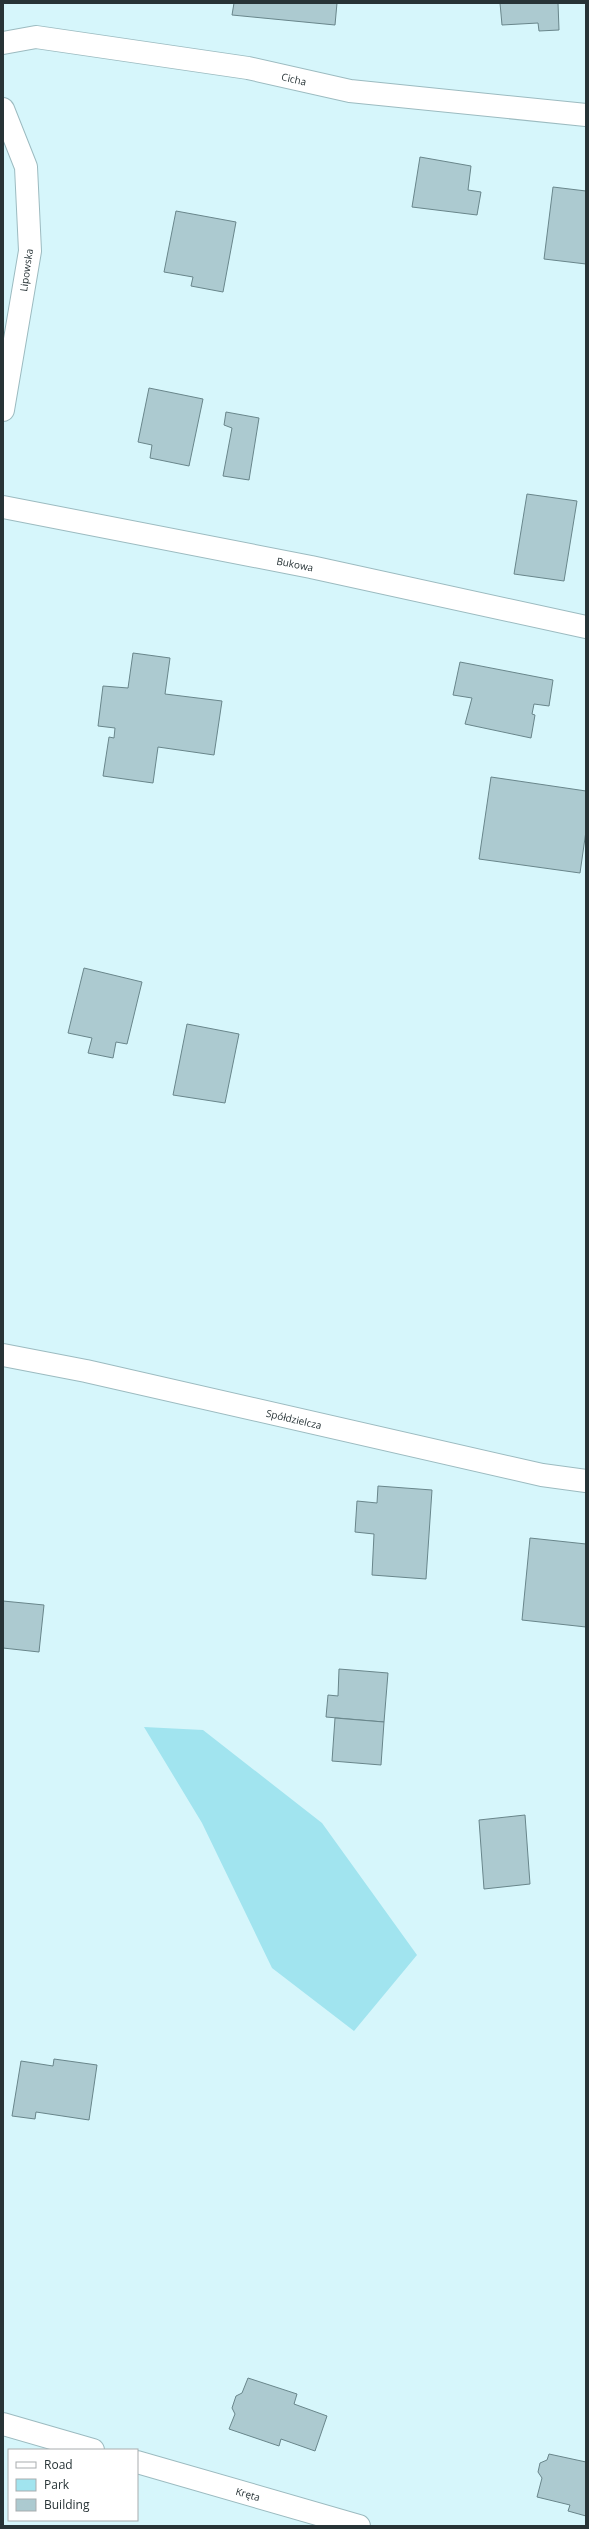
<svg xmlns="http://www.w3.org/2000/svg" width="589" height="2529" font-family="'Open Sans',sans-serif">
	<rect width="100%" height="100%" fill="#d6f6fb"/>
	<path fill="#a1e4ef" d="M 144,1727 L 203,1730 L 322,1823 L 417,1955 L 354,2031 L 272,1968 L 202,1823 Z"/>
	<g fill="#accad0" stroke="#69868b">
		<path d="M 234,3 L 337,3 L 335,25 L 232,15 Z"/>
		<path d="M 500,3 L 558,3 L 559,30 L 539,31 L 538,23 L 502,25 Z"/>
		<path d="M 420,157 L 471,166 L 468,190 L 481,192 L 477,215 L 412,207 Z"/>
		<path d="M 553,187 L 586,191 L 586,264 L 544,259 Z"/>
		<path d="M 176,211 L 236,222 L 223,292 L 191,286 L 193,277 L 164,272 Z"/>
		<path d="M 149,388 L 203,399 L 189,466 L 150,458 L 152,445 L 138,442 Z"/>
		<path d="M 226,412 L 259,418 L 249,480 L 223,476 L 232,428 L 224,425 Z"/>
		<path d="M 527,494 L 577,501 L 564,581 L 514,574 Z"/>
		<path d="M 133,653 L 170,658 L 165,694 L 222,701 L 214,755 L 158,747 L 153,783 L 103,776 L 109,737 L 114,738 L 115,728 L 98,726 L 103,686 L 128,688 Z"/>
		<path d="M 460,662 L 553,680 L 549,706 L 534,704 L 532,714 L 535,715 L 531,738 L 465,724 L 472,698 L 453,695 Z"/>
		<path d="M 491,777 L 586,791 L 586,831 L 580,873 L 479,859 Z"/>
		<path d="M 84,968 L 142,982 L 127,1044 L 116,1042 L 113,1058 L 88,1053 L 92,1038 L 68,1033 Z"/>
		<path d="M 187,1024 L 239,1034 L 225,1103 L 173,1095 Z"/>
		<path d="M 378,1486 L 432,1490 L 426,1579 L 372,1575 L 374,1534 L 355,1532 L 357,1501 L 377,1503 Z"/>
		<path d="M 530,1538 L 586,1544 L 586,1627 L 522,1620 Z"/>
		<path d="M 3,1601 L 44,1605 L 39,1652 L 3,1648 Z"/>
		<path d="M 339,1669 L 388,1673 L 384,1722 L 326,1717 L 328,1695 L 338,1696 Z"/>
		<path d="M 335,1718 L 384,1722 L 381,1765 L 332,1761 Z"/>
		<path d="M 525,1815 L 530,1884 L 484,1889 L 479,1820 Z"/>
		<path d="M 54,2059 L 97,2065 L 89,2120 L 36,2112 L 35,2119 L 12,2116 L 21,2061 L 53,2066 Z"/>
		<path d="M 248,2378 L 297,2394 L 294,2404 L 327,2416 L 315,2451 L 281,2439 L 279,2446 L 229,2429 L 235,2414 L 232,2408 L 236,2396 L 242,2393 Z"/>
		<path d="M 549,2454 L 586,2462 L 586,2516 L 568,2511 L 570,2505 L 537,2497 L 542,2478 L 538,2472 L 540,2463 L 547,2460 Z"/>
	</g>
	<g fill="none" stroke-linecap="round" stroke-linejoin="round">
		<g stroke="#9cbbc0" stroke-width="24">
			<g id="minor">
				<path d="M 3,43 L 36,37 L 248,68 L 350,91 L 586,115"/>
				<path d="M 3,109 L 26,167 L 30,251 L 3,410"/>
				<path d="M 3,507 L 311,567 L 586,627"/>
				<path d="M 3,1355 L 86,1371 L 542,1475 L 586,1481"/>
				<path d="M 3,2424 L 93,2450"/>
				<path d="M 137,2462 L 359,2526"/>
			</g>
		</g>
		<use href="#minor" stroke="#fff" stroke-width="22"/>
	</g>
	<g text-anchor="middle" stroke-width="3" stroke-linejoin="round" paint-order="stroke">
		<g font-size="10" fill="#273336" stroke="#fff">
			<text transform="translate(294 79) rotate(13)" y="4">Cicha</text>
			<text transform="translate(26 270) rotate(-82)" y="4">Lipowska</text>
			<text transform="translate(295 564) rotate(11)" y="4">Bukowa</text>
			<text transform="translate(294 1419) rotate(13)" y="4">Spółdzielcza</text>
			<text transform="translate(248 2494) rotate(16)" y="4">Kręta</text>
		</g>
	</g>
	<rect width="589" height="2529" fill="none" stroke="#273336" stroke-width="8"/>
	<rect x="8" y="2449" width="130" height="72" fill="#ffffff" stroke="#a9adaf"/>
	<rect x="16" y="2462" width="20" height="6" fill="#ffffff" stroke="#a9adaf"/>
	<text x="44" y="2469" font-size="12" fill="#273336">Road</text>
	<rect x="16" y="2479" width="20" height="12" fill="#a1e4ef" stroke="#a9adaf"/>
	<text x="44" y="2489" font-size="12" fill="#273336">Park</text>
	<rect x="16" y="2499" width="20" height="12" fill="#accad0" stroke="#a9adaf"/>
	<text x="44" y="2509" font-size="12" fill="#273336">Building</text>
</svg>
